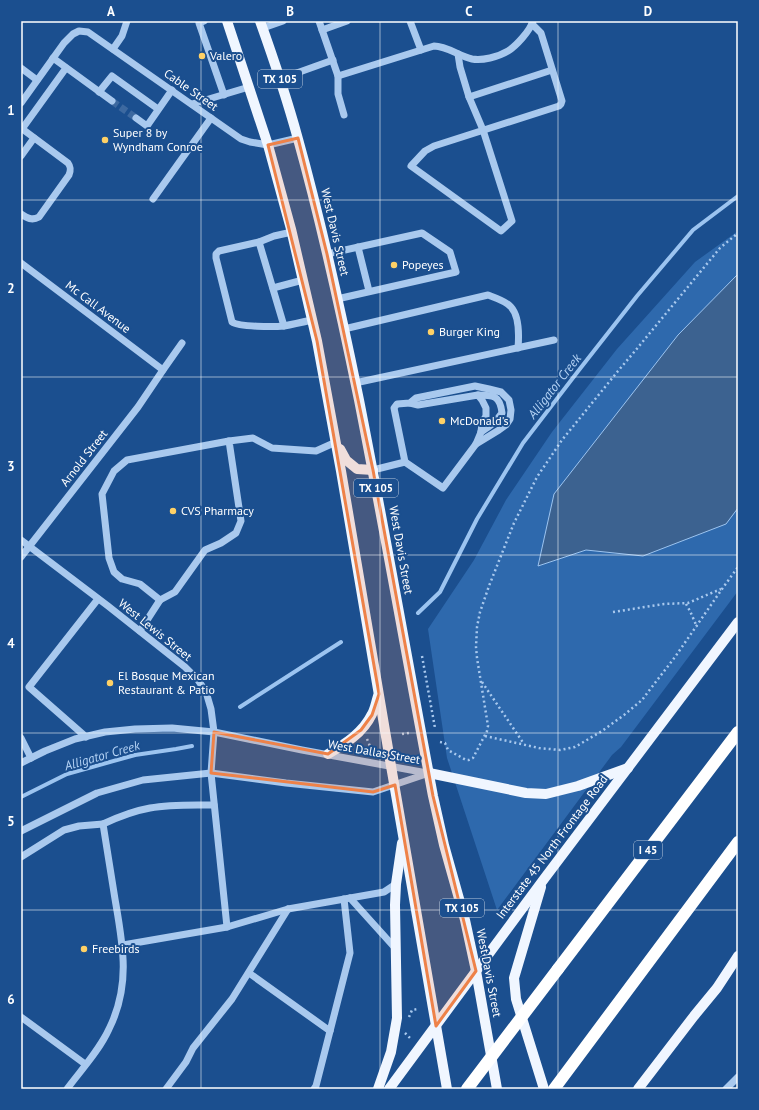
<svg xmlns="http://www.w3.org/2000/svg" width="759" height="1110" font-family="'PT Sans',sans-serif">
	<rect width="100%" height="100%" fill="#1b4f8f"/>
	<path fill="#2e69ad" d="M 738,231 L 738,591 L 621,747 L 612,755 L 497,910 L 447,758 L 428,629 L 474,560 L 506,500 L 552,432 L 617,349 L 695,262 Z"/>
	<path fill="#3c6290" stroke="#9cc4f0" d="M 738,274 L 738,508 L 726,524 L 643,556 L 586,550 L 538,566 L 554,494 L 678,335 Z"/>
	<g fill="none" stroke-linecap="round" stroke-linejoin="round">
		<g stroke="#9cc4f0" stroke-width="4">
			<path d="M 418,613 L 440,592 L 477,519 L 523,443 L 579,370 L 637,296 L 693,230 L 738,196"/>
			<path d="M 240,707 L 341,642"/>
			<path d="M 21,797 L 67,774 L 135,755 L 176,749 L 192,746"/>
		</g>
		<path stroke="#3d69a0" stroke-width="7" stroke-dasharray="7 3.5" stroke-linecap="butt" d="M 112,101 L 136,118"/>
		<g stroke="#a9c9ee" stroke-width="2.5" stroke-dasharray="2 3" stroke-linecap="butt">
			<path d="M 686,604 L 690,611 L 697,627"/>
			<path d="M 613,612 L 664,604 L 688,603 L 721,589"/>
			<path d="M 422,656 L 435,728"/>
			<path d="M 482,682 L 524,744"/>
			<path d="M 402,734 L 409,733"/>
			<path d="M 485,736 L 539,748 L 560,750 L 575,747 L 602,731 L 624,715 L 642,700 L 648,692 L 675,657 L 722,589 L 738,567"/>
			<path d="M 367,739 L 372,751"/>
			<path d="M 440,742 L 445,743 L 448,750 L 466,760 L 469,760 L 473,758 L 487,731 L 488,726 L 477,658 L 476,647 L 477,627 L 480,612 L 489,586 L 514,523 L 537,477 L 562,440 L 618,371 L 635,351 L 720,248 L 738,233"/>
			<path d="M 409,1017 L 412,1010 L 418,1009"/>
			<path d="M 405,1033 L 410,1038"/>
		</g>
		<g stroke="#a9c9ee" stroke-width="7">
			<path d="M 204,21 L 199,23 L 224,95"/>
			<path d="M 319,21 L 338,76 L 338,94 L 344,115"/>
			<path d="M 410,21 L 421,50"/>
			<path d="M 263,28 L 283,21"/>
			<path d="M 322,30 L 347,21"/>
			<path d="M 113,49 L 122,36 L 127,21"/>
			<path d="M 458,54 L 460,67 L 469,97 L 483,130 L 512,221 L 501,231 L 411,166 L 425,151 L 434,146 L 559,106 L 561,104 L 562,101 L 541,33 L 532,24"/>
			<path d="M 53,58 L 112,101"/>
			<path d="M 21,68 L 37,80"/>
			<path d="M 338,76 L 434,46 C 447,46 459,56 472,59 C 482,61 498,57 508,51 C 516,46 530,31 533,21"/>
			<path d="M 280,79 L 333,60"/>
			<path d="M 99,92 L 112,76 L 158,109"/>
			<path d="M 469,97 L 552,70"/>
			<path d="M 21,103 L 64,43 L 73,34 L 79,31 L 88,32 L 241,139 L 250,142 L 268,145 L 298,138"/>
			<path d="M 192,104 L 249,87"/>
			<path d="M 136,118 L 147,126 L 172,90"/>
			<path d="M 21,128 L 68,163 C 71,167 71,170 69,175 L 39,217 C 32,221 27,218 21,214"/>
			<path d="M 22,129 L 66,68"/>
			<path d="M 21,156 L 34,138"/>
			<path d="M 153,199 L 211,118"/>
			<path d="M 292,232 L 274,236 L 259,242 L 219,251 L 216,254 L 216,258 L 232,322 C 239,327 274,327 284,326 C 294,324 303,322 312,320"/>
			<path d="M 259,242 L 284,326"/>
			<path d="M 358,247 L 369,291"/>
			<path d="M 327,254 L 422,233 L 450,252 L 456,272 L 337,299"/>
			<path d="M 21,263 L 163,370"/>
			<path d="M 273,288 L 303,280"/>
			<path d="M 344,329 L 488,295 C 496,298 506,301 511,307 C 520,317 519,336 518,348"/>
			<path d="M 355,383 L 554,340"/>
			<path d="M 478,395 C 493,395 500,395 502,413 C 496,422 490,426 481,432"/>
			<path d="M 405,462 L 394,408 L 397,404 L 410,403 L 416,398 L 475,386 L 489,389 L 501,392 L 509,400 L 511,410 L 510,419 L 506,425 L 499,430 L 476,444"/>
			<path d="M 373,470 L 405,462 L 443,488 L 476,444 L 481,432 L 482,423 L 486,416 L 486,408 L 482,400 L 478,395 L 418,405 L 410,403"/>
			<path d="M 21,540 L 108,606 L 185,667 L 198,680 L 206,692 L 211,709 L 214,732 L 211,773 L 227,927"/>
			<path d="M 21,557 L 138,407 L 163,370 L 182,343"/>
			<path d="M 160,600 L 140,584 L 122,579 L 114,572 L 109,558 L 102,494 L 114,471 L 127,460 L 229,441"/>
			<path d="M 140,631 L 160,600 L 175,592 L 205,550 L 221,543 L 236,533 L 241,521 L 229,441 L 253,438 L 272,448 L 316,451 L 336,442"/>
			<path d="M 86,737 L 29,687 L 98,599"/>
			<path d="M 21,738 L 31,758"/>
			<path d="M 21,763 L 45,751 L 75,739 L 105,732 L 135,729 L 172,728 L 214,732 L 302,750 L 427,773"/>
			<path d="M 21,831 L 97,793 L 143,780 L 211,773 L 286,783 L 373,792 L 429,773"/>
			<path d="M 21,857 L 64,830 L 79,826 L 103,824"/>
			<path d="M 350,898 L 396,949"/>
			<path d="M 123,945 L 227,927 L 288,909 L 384,892 L 396,884"/>
			<path d="M 249,973 L 330,1031"/>
			<path d="M 21,1017 L 85,1064"/>
			<path d="M 67,1089 C 81,1070 99,1051 109,1029 C 131,985 123,945 115,899 C 111,874 107,849 103,824 C 118,817 133,811 150,808 C 171,804 193,805 214,805"/>
			<path d="M 166,1089 L 186,1062 L 193,1048 L 232,999 L 288,909"/>
			<path d="M 314,1089 L 316,1086 L 350,953 L 344,899"/>
			<path d="M 726,1089 L 738,1077"/>
		</g>
		<g stroke="#f0f6ff" stroke-width="10">
			<path d="M 227,21 L 268,145 L 291,229 L 317,341 L 341,471 L 391,766 L 447,1089"/>
			<path d="M 260,21 C 274,60 287,99 298,139 C 322,225 341,312 359,400 C 385,532 408,664 433,796 L 444,845 L 465,920 L 476,971 L 497,1089"/>
			<path d="M 340,449 L 346,460 L 357,469 L 373,470"/>
			<path d="M 328,754 C 345,744 363,733 372,714 C 375,709 376,702 378,696"/>
			<path d="M 429,773 L 526,793 L 546,794 L 578,786 L 628,768"/>
			<path d="M 541,887 L 514,978 L 516,999 L 544,1089"/>
			<path d="M 378,1089 L 391,1052 L 397,1018 L 395,905 L 396,884 L 402,843"/>
			<path d="M 389,1089 L 544,879 L 738,622"/>
			<path d="M 638,1089 L 694,1016 L 717,988 L 738,956"/>
		</g>
		<g stroke="#fff" stroke-width="12">
			<path d="M 558,969 L 738,732"/>
			<path d="M 554,1089 L 738,842"/>
		</g>
		<path stroke="#fff" stroke-width="12" d="M 467,1089 L 558,969"/>
	</g>
	<path fill="#ee8249" fill-opacity="0.2" stroke="#ee8249" stroke-width="3" stroke-linejoin="round" d="M 298,138 L 327,254 L 373,470 L 433,796 L 476,971 L 436,1026 L 395,785 L 373,792 L 211,773 L 214,732 L 328,754 L 361,730 L 372,715 L 379,694 L 317,341 L 268,145 Z"/>
	<path fill="none" stroke="#fff" stroke-width="1" stroke-opacity="0.55" d="M 201,21 L 201,1089M 380,21 L 380,1089M 558,21 L 558,1089M 21,200 L 738,200M 21,377 L 738,377M 21,555 L 738,555M 21,733 L 738,733M 21,910 L 738,910"/>
	<g fill="#ffd166" stroke="#1b4f8f" stroke-width="1.5">
		<circle cx="202" cy="56" r="4"/>
		<circle cx="105" cy="140" r="4"/>
		<circle cx="394" cy="265" r="4"/>
		<circle cx="431" cy="332" r="4"/>
		<circle cx="442" cy="421" r="4"/>
		<circle cx="173" cy="511" r="4"/>
		<circle cx="110" cy="683" r="4"/>
		<circle cx="84" cy="949" r="4"/>
	</g>
	<g text-anchor="middle" stroke-width="4" stroke-linejoin="round" paint-order="stroke">
		<g fill="#1b4f8f" stroke="#bbcadd" stroke-width="1">
			<rect x="258" y="70" width="44" height="18" rx="3"/>
			<rect x="354" y="479" width="44" height="18" rx="3"/>
			<rect x="634" y="841" width="28" height="18" rx="3"/>
			<rect x="440" y="899" width="44" height="18" rx="3"/>
		</g>
		<g font-size="11" font-weight="bold" fill="#fff">
			<text x="280" y="83">TX 105</text>
			<text x="376" y="492">TX 105</text>
			<text x="648" y="854">I 45</text>
			<text x="462" y="912">TX 105</text>
		</g>
		<g font-size="12" fill="#fff" stroke="#1b4f8f" text-anchor="start">
			<text x="210" y="60">Valero</text>
			<text x="113" y="137">Super 8 by<tspan x="113" dy="14">Wyndham Conroe</tspan></text>
			<text x="402" y="269">Popeyes</text>
			<text x="439" y="336">Burger King</text>
			<text x="450" y="425">McDonald's</text>
			<text x="181" y="515">CVS Pharmacy</text>
			<text x="118" y="680">El Bosque Mexican<tspan x="118" dy="14">Restaurant &amp; Patio</tspan></text>
			<text x="92" y="953">Freebirds</text>
		</g>
		<g font-size="12" fill="#fff" stroke="#1b4f8f">
			<text transform="translate(191 90) rotate(35)" y="4">Cable Street</text>
			<text transform="translate(335 232) rotate(77)" y="4">West Davis Street</text>
			<text transform="translate(98 307) rotate(37)" y="4">Mc Call Avenue</text>
			<text transform="translate(84 458) rotate(-52)" y="4">Arnold Street</text>
			<text transform="translate(401 550) rotate(80)" y="4">West Davis Street</text>
			<text transform="translate(155 630) rotate(39)" y="4">West Lewis Street</text>
			<text transform="translate(374 752) rotate(10)" y="4">West Dallas Street</text>
			<text transform="translate(552 847) rotate(-53)" y="4">Interstate 45 North Frontage Road</text>
			<text transform="translate(489 973) rotate(79)" y="4">West Davis Street</text>
		</g>
		<g font-size="13" font-style="italic" fill="#b5d3f5" stroke="#1b4f8f">
			<text transform="translate(554 386) rotate(-52)" y="5">Alligator Creek</text>
			<text transform="translate(102 755) rotate(-16)" y="5">Alligator Creek</text>
		</g>
	</g>
	<rect width="759" height="1110" fill="none" stroke="#1b4f8f" stroke-width="44"/>
	<rect x="22" y="22" width="715" height="1066" fill="none" stroke="#fff" stroke-width="1.5"/>
	<g font-size="13" text-anchor="middle" font-weight="bold" fill="#fff">
		<text x="111" y="16">A</text>
		<text x="290" y="16">B</text>
		<text x="469" y="16">C</text>
		<text x="648" y="16">D</text>
		<text x="11" y="115">1</text>
		<text x="11" y="293">2</text>
		<text x="11" y="471">3</text>
		<text x="11" y="648">4</text>
		<text x="11" y="826">5</text>
		<text x="11" y="1004">6</text>
	</g>
</svg>
